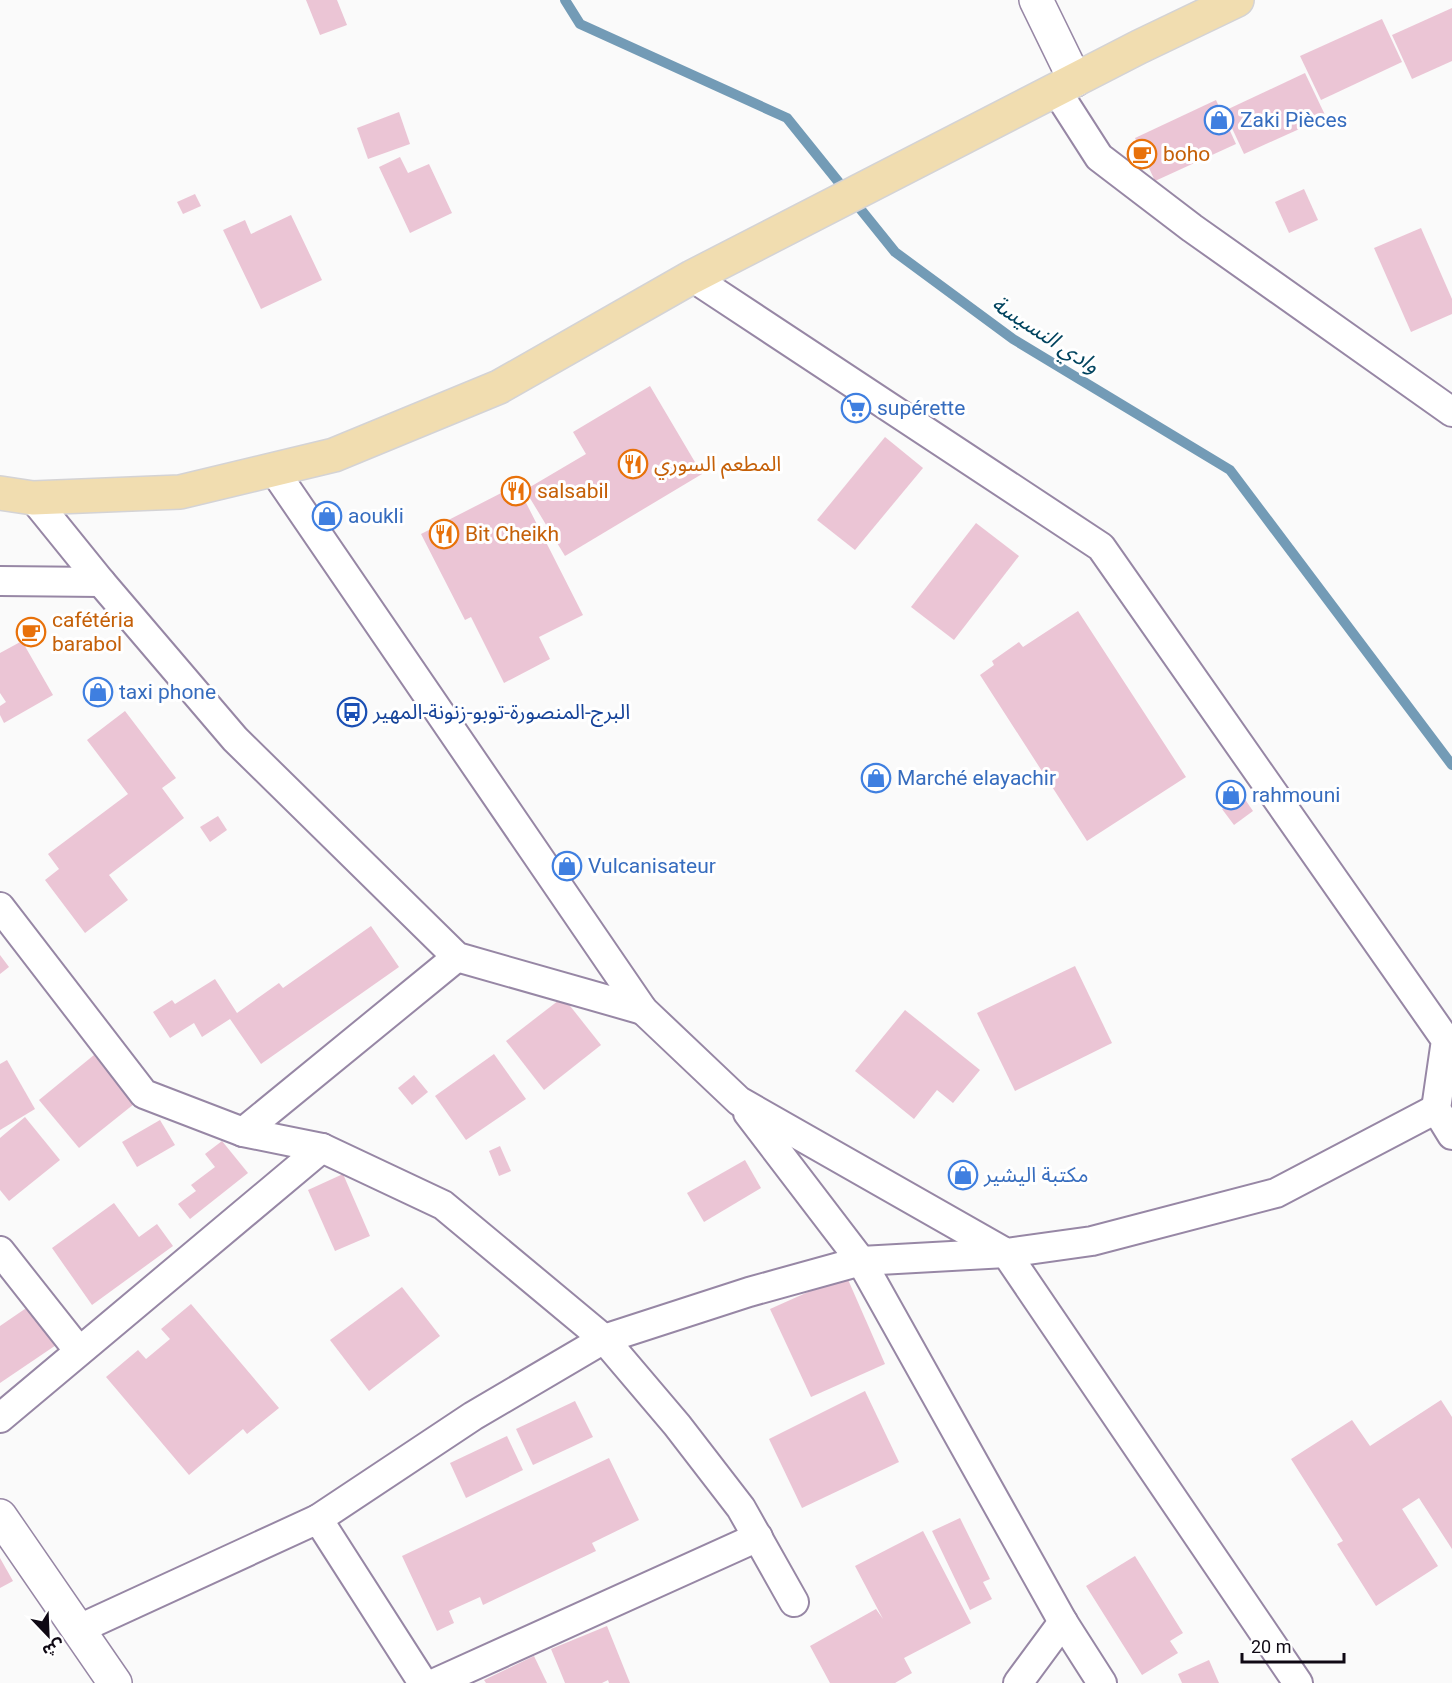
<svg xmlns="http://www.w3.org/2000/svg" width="1452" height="1683" font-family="Roboto,'Noto Sans Arabic',sans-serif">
	<rect width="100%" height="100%" fill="#fafafa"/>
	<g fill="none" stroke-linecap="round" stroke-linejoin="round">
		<path stroke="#739bb6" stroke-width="10" d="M 565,0 L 580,24 L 787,118 L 895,252 L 1013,339 L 1230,470 L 1452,765"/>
	</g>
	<g fill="#ebc5d5">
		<path d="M 306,0 L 337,0 L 347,25 L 320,35 Z"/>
		<path d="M 1452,8 L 1452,61 L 1412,79 L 1392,35 Z"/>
		<path d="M 1382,19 L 1402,62 L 1321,100 L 1300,56 Z"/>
		<path d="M 1305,73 L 1326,117 L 1244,154 L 1224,111 Z"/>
		<path d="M 1216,100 L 1236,144 L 1155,181 L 1135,138 Z"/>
		<path d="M 399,112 L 410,144 L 368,159 L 357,128 Z"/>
		<path d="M 400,157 L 408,173 L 429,164 L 452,213 L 410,233 L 379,167 Z"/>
		<path d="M 1304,189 L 1318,220 L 1289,233 L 1275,202 Z"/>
		<path d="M 195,194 L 201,206 L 183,214 L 177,202 Z"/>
		<path d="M 291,215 L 322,280 L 261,309 L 223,230 L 245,220 L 251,234 Z"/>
		<path d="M 1421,228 L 1452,299 L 1452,314 L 1411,332 L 1374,248 Z"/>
		<path d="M 650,386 L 702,474 L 565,556 L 525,490 L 586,454 L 573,432 Z"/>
		<path d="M 885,437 L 923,468 L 855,550 L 817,520 Z"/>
		<path d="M 517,485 L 583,615 L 539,637 L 550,659 L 504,683 L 471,617 L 465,620 L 421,534 Z"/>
		<path d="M 976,523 L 1019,556 L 954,640 L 911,607 Z"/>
		<path d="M 1078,611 L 1186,777 L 1087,841 L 980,675 L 994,665 L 992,661 L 1019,642 L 1023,647 Z"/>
		<path d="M 22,641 L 53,695 L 4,723 L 0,715 L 0,706 L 6,702 L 0,693 L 0,653 Z"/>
		<path d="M 125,711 L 176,778 L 162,788 L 184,818 L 109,875 L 128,900 L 85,933 L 45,880 L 59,869 L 48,854 L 128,794 L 87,740 Z"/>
		<path d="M 1242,795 L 1253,811 L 1234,825 L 1222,809 Z"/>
		<path d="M 218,816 L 227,830 L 210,842 L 200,827 Z"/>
		<path d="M 371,926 L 399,967 L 261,1064 L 230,1019 L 202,1037 L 194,1023 L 170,1038 L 153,1012 L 172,1000 L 175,1004 L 215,979 L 237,1013 L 279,983 L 283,988 Z"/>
		<path d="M 0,955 L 9,967 L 0,974 Z"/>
		<path d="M 1075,966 L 1112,1043 L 1015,1091 L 977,1013 Z"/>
		<path d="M 563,997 L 601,1045 L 544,1090 L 506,1041 Z"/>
		<path d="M 905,1010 L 980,1070 L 953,1103 L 937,1090 L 914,1119 L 855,1071 Z"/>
		<path d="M 494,1054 L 526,1099 L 466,1140 L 435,1096 Z"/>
		<path d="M 94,1055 L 134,1104 L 79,1148 L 39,1100 Z"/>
		<path d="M 7,1060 L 35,1109 L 0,1130 L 0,1064 Z"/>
		<path d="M 414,1075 L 428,1092 L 412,1105 L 398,1088 Z"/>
		<path d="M 25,1117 L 60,1160 L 9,1201 L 0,1190 L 0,1138 Z"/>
		<path d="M 160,1120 L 175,1145 L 137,1167 L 122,1142 Z"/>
		<path d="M 222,1141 L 248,1173 L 190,1219 L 178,1204 L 196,1191 L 191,1185 L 215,1167 L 205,1154 Z"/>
		<path d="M 500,1146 L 511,1171 L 499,1176 L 489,1151 Z"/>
		<path d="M 745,1160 L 761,1188 L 704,1222 L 687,1193 Z"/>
		<path d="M 343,1174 L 370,1236 L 335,1251 L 308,1190 Z"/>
		<path d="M 114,1203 L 139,1237 L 157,1224 L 173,1246 L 92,1305 L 52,1248 Z"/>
		<path d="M 846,1275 L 885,1364 L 811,1397 L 770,1309 Z"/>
		<path d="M 402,1287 L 440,1336 L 369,1391 L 330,1340 Z"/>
		<path d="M 38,1300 L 65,1339 L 0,1383 L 0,1326 Z"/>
		<path d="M 191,1304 L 279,1408 L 247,1434 L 243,1429 L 189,1475 L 106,1377 L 138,1350 L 146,1359 L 170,1339 L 161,1329 Z"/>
		<path d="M 865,1391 L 899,1462 L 802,1508 L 769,1439 Z"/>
		<path d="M 1441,1400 L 1452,1417 L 1452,1549 L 1419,1498 L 1402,1509 L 1438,1566 L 1376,1606 L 1337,1544 L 1343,1541 L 1291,1459 L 1352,1420 L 1370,1446 Z"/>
		<path d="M 575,1401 L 593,1437 L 533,1465 L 516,1429 Z"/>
		<path d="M 507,1436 L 523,1470 L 466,1498 L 450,1463 Z"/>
		<path d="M 609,1458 L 639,1520 L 592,1543 L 596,1551 L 483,1605 L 480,1597 L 449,1611 L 454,1623 L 437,1631 L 402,1556 Z"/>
		<path d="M 960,1518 L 990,1579 L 983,1582 L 992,1599 L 970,1610 L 932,1531 Z"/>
		<path d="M 923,1531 L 971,1623 L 904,1658 L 912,1673 L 895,1683 L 830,1683 L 810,1646 L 876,1609 L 883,1619 L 855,1566 Z"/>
		<path d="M 1135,1556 L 1183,1633 L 1170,1641 L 1178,1653 L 1142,1675 L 1086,1586 Z"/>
		<path d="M 0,1558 L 13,1581 L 0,1588 Z"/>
		<path d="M 607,1626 L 630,1683 L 609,1683 L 608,1680 L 602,1683 L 565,1683 L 551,1649 Z"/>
		<path d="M 534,1656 L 547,1683 L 486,1683 L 484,1680 Z"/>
		<path d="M 1209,1660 L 1219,1683 L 1182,1683 L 1178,1674 Z"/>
	</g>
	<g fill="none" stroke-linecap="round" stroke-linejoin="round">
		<g stroke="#9787a5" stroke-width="32">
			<g id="minor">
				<path d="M 1056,90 L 1099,157 L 1192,228 L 1452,412"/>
				<path d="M 692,277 L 1101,547 L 1446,1040 L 1436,1109 L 1452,1135"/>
				<path d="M 273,469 L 643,1010 L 739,1101 L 1006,1253 L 1092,1241 L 1276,1193 L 1436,1109"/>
				<path d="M 33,498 L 101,582 L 235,739 L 457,957 L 643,1010"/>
				<path d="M 0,581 L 101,582"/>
				<path d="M 0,907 L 144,1094 L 243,1132 L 322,1148 L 443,1205 L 604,1339 L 677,1425 L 741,1508 L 794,1602"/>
				<path d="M 748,1113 L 861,1261 L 1063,1622 L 1102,1683"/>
				<path d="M 243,1132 L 457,957"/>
				<path d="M 0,1251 L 79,1351"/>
				<path d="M 0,1418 L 322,1148"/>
				<path d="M 318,1519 L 473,1416 L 604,1339 L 749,1292 L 861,1261 L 1006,1253 L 1298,1683"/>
				<path d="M 79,1629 L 318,1519 L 423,1683"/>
				<path d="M 435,1683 L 758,1537"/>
				<path d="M 1018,1683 L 1063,1622"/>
			</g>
		</g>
		<g stroke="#9787a5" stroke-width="36">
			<g id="tertiary">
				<path d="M 1036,0 L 1075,80"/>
				<path d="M 0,1516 L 115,1683"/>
			</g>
		</g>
		<g stroke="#d4d3d5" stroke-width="36">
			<path id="primary" d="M 0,493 L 33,498 L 180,492 L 334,455 L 499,387 L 692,277 L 1139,47 L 1237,0"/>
		</g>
		<use href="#minor" stroke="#fff" stroke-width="28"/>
		<use href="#tertiary" stroke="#fff" stroke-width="33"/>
		<use href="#primary" stroke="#f1ddb0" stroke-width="33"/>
	</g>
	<defs>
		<g id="shop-ring" transform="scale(1.5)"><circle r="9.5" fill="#fff" stroke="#3f7fe0" stroke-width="1.5"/><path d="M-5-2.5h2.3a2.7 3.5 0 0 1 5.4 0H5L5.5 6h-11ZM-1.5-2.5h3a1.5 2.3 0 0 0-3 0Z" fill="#3f7fe0"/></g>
		<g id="cafe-ring" transform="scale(1.5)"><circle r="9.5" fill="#fff" stroke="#e8710a" stroke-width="1.5"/><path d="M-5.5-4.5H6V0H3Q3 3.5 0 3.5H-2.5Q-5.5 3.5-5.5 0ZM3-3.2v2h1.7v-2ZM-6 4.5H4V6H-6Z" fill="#e8710a"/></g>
		<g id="supermarket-ring" transform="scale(1.5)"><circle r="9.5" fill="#fff" stroke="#3f7fe0" stroke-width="1.5"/><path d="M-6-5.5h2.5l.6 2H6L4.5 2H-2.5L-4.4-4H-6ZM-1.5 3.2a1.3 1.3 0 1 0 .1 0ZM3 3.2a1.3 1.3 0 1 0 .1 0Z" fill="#3f7fe0"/></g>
		<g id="restaurant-ring" transform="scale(1.5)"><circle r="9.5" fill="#fff" stroke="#e8710a" stroke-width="1.5"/><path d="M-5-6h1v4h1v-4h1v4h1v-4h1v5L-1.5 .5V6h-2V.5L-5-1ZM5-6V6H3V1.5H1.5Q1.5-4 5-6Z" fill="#e8710a"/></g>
		<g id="bus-ring" transform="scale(1.5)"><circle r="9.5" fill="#fff" stroke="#1a4fb4" stroke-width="1.5"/><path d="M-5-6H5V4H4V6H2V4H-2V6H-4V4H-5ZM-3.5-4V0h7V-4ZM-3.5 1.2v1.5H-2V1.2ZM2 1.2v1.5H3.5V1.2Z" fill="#1a4fb4"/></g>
	</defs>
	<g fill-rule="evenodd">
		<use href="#shop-ring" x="1219" y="120"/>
		<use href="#cafe-ring" x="1142" y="154"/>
		<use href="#supermarket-ring" x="856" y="408"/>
		<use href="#restaurant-ring" x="633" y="464"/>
		<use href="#restaurant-ring" x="516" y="491"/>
		<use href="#shop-ring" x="327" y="516"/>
		<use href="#restaurant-ring" x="444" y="534"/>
		<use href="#cafe-ring" x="31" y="632"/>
		<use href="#shop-ring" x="98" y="692"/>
		<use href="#bus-ring" x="352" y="712"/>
		<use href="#shop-ring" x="876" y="778"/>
		<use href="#shop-ring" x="1231" y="795"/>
		<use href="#shop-ring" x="567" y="866"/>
		<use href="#shop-ring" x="963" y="1175"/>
	</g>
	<g text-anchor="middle" stroke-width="6" stroke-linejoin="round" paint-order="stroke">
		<g font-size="21" fill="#366cbe" stroke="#fff" text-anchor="start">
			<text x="1240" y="127">Zaki Pièces</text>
			<text x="877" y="415">supérette</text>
			<text x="348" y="523">aoukli</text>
			<text x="119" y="699">taxi phone</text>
			<text x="897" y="785">Marché elayachir</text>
			<text x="1252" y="802">rahmouni</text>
			<text x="588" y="873">Vulcanisateur</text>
			<text x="984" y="1182">مكتبة اليشير</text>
		</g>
		<g font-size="21" fill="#c56008" stroke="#fff" text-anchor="start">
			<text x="1163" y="161">boho</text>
			<text x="654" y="471">المطعم السوري</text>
			<text x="537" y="498">salsabil</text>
			<text x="465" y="541">Bit Cheikh</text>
			<text x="52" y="627">cafétéria<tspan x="52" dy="24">barabol</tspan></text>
		</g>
		<g font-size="21" fill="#164399" stroke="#fff" text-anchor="start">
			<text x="373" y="719">البرج-المنصورة-توبو-زنونة-المهير</text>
		</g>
		<g font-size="22" font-style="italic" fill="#00435e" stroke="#fff">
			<text transform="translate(1046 334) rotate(33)" y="8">وادي النسيسة</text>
		</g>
	</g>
	<g transform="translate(48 1635) rotate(157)" stroke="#ffffff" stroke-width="4.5" paint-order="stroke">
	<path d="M0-4.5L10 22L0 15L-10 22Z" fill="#0f0914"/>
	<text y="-9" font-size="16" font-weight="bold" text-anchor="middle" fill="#0f0914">ش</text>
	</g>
	<path d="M1242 1653v9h102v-9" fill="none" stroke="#0f0914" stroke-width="3"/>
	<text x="1251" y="1653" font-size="18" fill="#0f0914" stroke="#ffffff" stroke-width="4.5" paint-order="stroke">20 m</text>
</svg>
